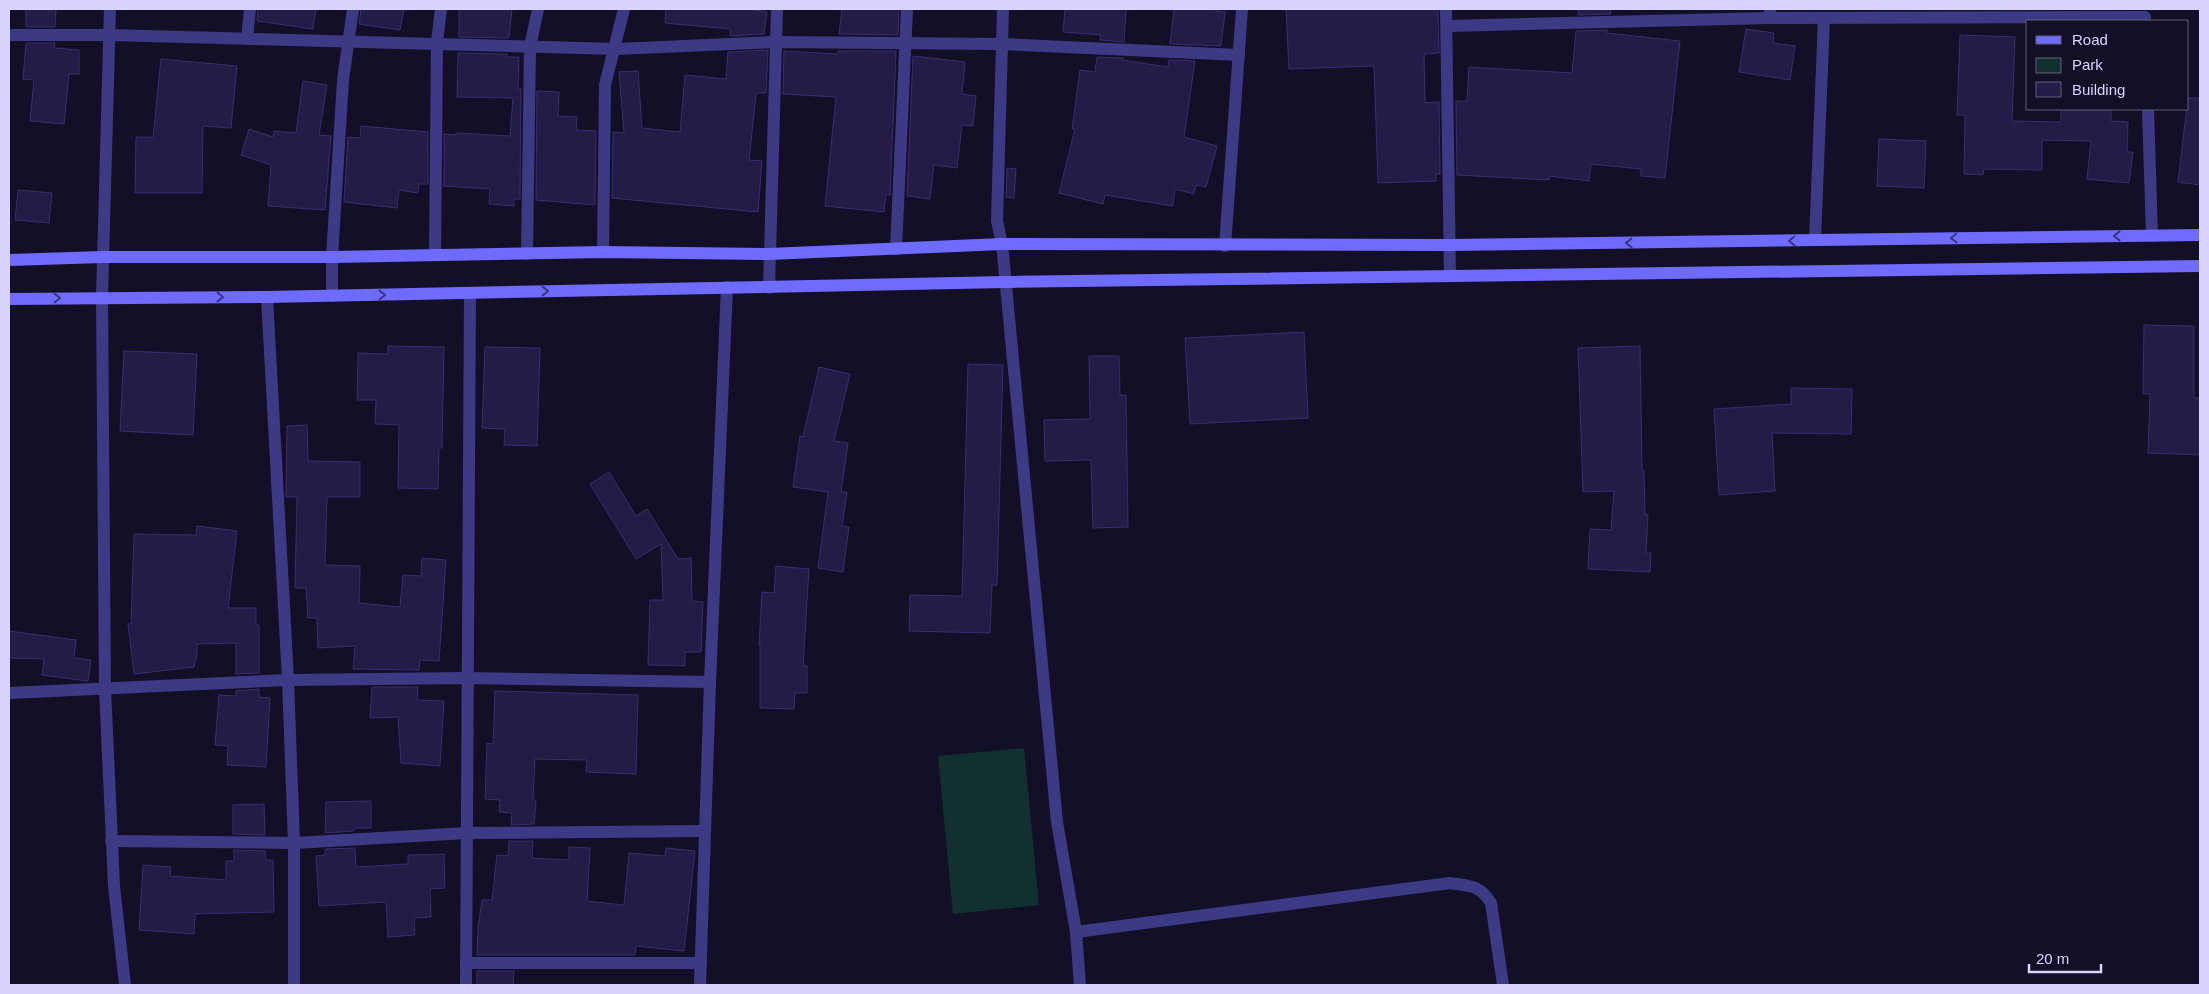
<svg xmlns="http://www.w3.org/2000/svg" width="2209" height="994" font-family="Helvetica,sans-serif">
	<rect width="100%" height="100%" fill="#130f26"/>
	<path fill="#12302f" d="M 1024,748 L 1039,905 L 953,914 L 938,756 Z"/>
	<g fill="#241b47" stroke="#3b2d73">
		<path d="M 26,9 L 56,9 L 55,27 L 26,27 Z"/>
		<path d="M 258,9 L 316,9 L 313,29 L 257,21 Z"/>
		<path d="M 361,9 L 404,9 L 400,30 L 359,24 Z"/>
		<path d="M 459,9 L 512,9 L 509,38 L 459,37 Z"/>
		<path d="M 666,9 L 750,9 L 767,12 L 764,34 L 730,36 L 730,29 L 665,23 Z"/>
		<path d="M 842,9 L 899,9 L 898,35 L 839,34 Z"/>
		<path d="M 1065,9 L 1126,9 L 1124,42 L 1100,40 L 1101,35 L 1063,32 Z"/>
		<path d="M 1174,9 L 1217,9 L 1216,11 L 1225,12 L 1221,46 L 1170,44 Z"/>
		<path d="M 1286,9 L 1438,9 L 1439,53 L 1424,54 L 1425,103 L 1439,102 L 1440,174 L 1436,174 L 1436,181 L 1378,183 L 1374,66 L 1289,69 Z"/>
		<path d="M 1579,9 L 1611,9 L 1610,14 L 1578,15 Z"/>
		<path d="M 1746,29 L 1774,33 L 1773,43 L 1795,46 L 1790,80 L 1739,72 Z"/>
		<path d="M 1607,30 L 1607,33 L 1680,41 L 1665,178 L 1641,176 L 1641,169 L 1591,164 L 1589,181 L 1549,176 L 1549,180 L 1457,175 L 1456,101 L 1467,101 L 1469,67 L 1572,73 L 1576,31 Z"/>
		<path d="M 1960,35 L 2015,37 L 2012,121 L 2061,122 L 2061,109 L 2111,109 L 2111,121 L 2128,122 L 2127,152 L 2133,152 L 2129,183 L 2087,179 L 2091,141 L 2042,140 L 2042,170 L 1984,169 L 1983,175 L 1964,174 L 1965,115 L 1957,115 Z"/>
		<path d="M 26,43 L 55,43 L 54,48 L 79,50 L 79,74 L 69,74 L 64,124 L 30,121 L 34,80 L 23,79 Z"/>
		<path d="M 768,50 L 766,93 L 757,93 L 756,95 L 749,160 L 762,161 L 758,212 L 612,198 L 613,132 L 624,133 L 619,72 L 638,71 L 642,128 L 680,132 L 685,75 L 726,79 L 728,52 Z"/>
		<path d="M 784,51 L 837,54 L 838,51 L 896,51 L 890,195 L 886,194 L 884,212 L 825,206 L 836,97 L 783,94 Z"/>
		<path d="M 458,53 L 507,54 L 507,57 L 519,57 L 518,89 L 521,89 L 520,199 L 514,199 L 514,206 L 489,204 L 490,189 L 444,186 L 444,134 L 455,135 L 456,133 L 510,136 L 513,98 L 457,97 Z"/>
		<path d="M 913,56 L 965,62 L 962,94 L 976,96 L 973,126 L 962,125 L 957,168 L 934,165 L 930,199 L 907,196 Z"/>
		<path d="M 1097,57 L 1123,58 L 1122,60 L 1168,67 L 1169,60 L 1195,61 L 1184,137 L 1217,146 L 1206,187 L 1196,185 L 1194,194 L 1175,189 L 1173,206 L 1105,195 L 1103,204 L 1059,193 L 1075,129 L 1072,129 L 1080,70 L 1095,72 Z"/>
		<path d="M 161,59 L 237,66 L 231,128 L 203,126 L 202,193 L 135,193 L 136,137 L 153,137 Z"/>
		<path d="M 303,81 L 327,85 L 319,135 L 331,136 L 325,210 L 268,206 L 271,165 L 241,155 L 249,129 L 273,137 L 274,131 L 296,133 Z"/>
		<path d="M 537,91 L 559,92 L 558,116 L 577,117 L 576,130 L 596,131 L 595,205 L 536,200 Z"/>
		<path d="M 2188,98 L 2200,98 L 2200,185 L 2178,182 Z"/>
		<path d="M 361,126 L 428,132 L 428,184 L 419,184 L 418,193 L 399,190 L 397,208 L 344,202 L 348,137 L 360,138 Z"/>
		<path d="M 1879,139 L 1926,141 L 1924,188 L 1877,186 Z"/>
		<path d="M 1007,168 L 1016,169 L 1014,198 L 1006,197 Z"/>
		<path d="M 18,190 L 52,193 L 49,223 L 15,220 Z"/>
		<path d="M 2144,325 L 2194,326 L 2194,398 L 2200,398 L 2200,455 L 2148,453 L 2150,394 L 2143,394 Z"/>
		<path d="M 1304,332 L 1308,418 L 1190,424 L 1185,338 Z"/>
		<path d="M 388,346 L 444,347 L 442,448 L 439,448 L 438,489 L 398,488 L 399,425 L 375,424 L 376,400 L 357,400 L 358,353 L 388,354 Z"/>
		<path d="M 1640,346 L 1642,470 L 1644,470 L 1645,515 L 1648,515 L 1646,553 L 1651,553 L 1650,572 L 1588,569 L 1590,529 L 1611,530 L 1614,491 L 1583,492 L 1578,348 Z"/>
		<path d="M 485,347 L 540,348 L 537,446 L 504,445 L 505,429 L 482,428 Z"/>
		<path d="M 124,351 L 197,354 L 193,435 L 120,431 Z"/>
		<path d="M 1089,356 L 1119,356 L 1120,395 L 1126,395 L 1128,527 L 1093,528 L 1091,460 L 1045,461 L 1044,420 L 1090,419 Z"/>
		<path d="M 968,364 L 1003,365 L 997,585 L 992,585 L 990,633 L 909,631 L 910,595 L 962,596 Z"/>
		<path d="M 819,367 L 850,374 L 834,441 L 848,443 L 841,492 L 847,492 L 842,526 L 849,527 L 843,572 L 818,568 L 828,492 L 793,487 L 800,436 L 803,437 Z"/>
		<path d="M 1791,388 L 1852,389 L 1851,434 L 1772,433 L 1775,491 L 1719,495 L 1714,409 L 1791,404 Z"/>
		<path d="M 307,425 L 308,461 L 360,462 L 360,497 L 327,497 L 325,565 L 360,566 L 359,603 L 400,607 L 403,575 L 421,576 L 422,558 L 446,560 L 439,661 L 420,660 L 419,670 L 353,669 L 355,646 L 318,648 L 317,618 L 308,618 L 306,588 L 295,588 L 297,497 L 286,497 L 287,426 Z"/>
		<path d="M 609,472 L 636,516 L 647,509 L 678,559 L 691,558 L 692,601 L 703,602 L 701,652 L 685,652 L 685,666 L 648,665 L 650,600 L 663,600 L 661,544 L 636,559 L 590,484 Z"/>
		<path d="M 197,526 L 237,531 L 228,608 L 256,608 L 256,625 L 259,625 L 259,673 L 236,674 L 236,643 L 197,644 L 197,655 L 194,667 L 134,674 L 128,624 L 131,624 L 134,534 L 196,535 Z"/>
		<path d="M 776,566 L 809,569 L 803,665 L 807,666 L 807,693 L 795,693 L 794,709 L 760,708 L 760,645 L 759,645 L 762,592 L 774,593 Z"/>
		<path d="M 9,631 L 76,640 L 74,658 L 91,660 L 88,681 L 42,675 L 44,659 L 9,658 Z"/>
		<path d="M 372,687 L 418,687 L 417,700 L 444,701 L 440,766 L 401,763 L 398,717 L 370,718 Z"/>
		<path d="M 259,689 L 259,697 L 270,698 L 266,767 L 227,765 L 228,746 L 215,745 L 219,695 L 236,696 L 236,691 Z"/>
		<path d="M 495,691 L 638,695 L 636,774 L 586,772 L 587,760 L 535,759 L 533,799 L 536,801 L 534,824 L 511,825 L 512,813 L 499,812 L 500,800 L 485,799 L 487,743 L 493,744 Z"/>
		<path d="M 371,801 L 371,828 L 354,828 L 354,831 L 325,833 L 326,802 Z"/>
		<path d="M 264,804 L 265,835 L 233,834 L 233,805 Z"/>
		<path d="M 509,841 L 533,841 L 532,858 L 569,860 L 569,847 L 590,848 L 587,901 L 624,905 L 629,853 L 665,856 L 666,848 L 695,851 L 684,951 L 636,946 L 635,955 L 477,955 L 478,928 L 482,900 L 492,900 L 497,855 L 508,856 Z"/>
		<path d="M 355,848 L 356,867 L 408,864 L 408,855 L 444,854 L 445,888 L 430,889 L 431,917 L 414,918 L 415,935 L 388,937 L 386,902 L 319,906 L 316,856 L 325,855 L 325,849 Z"/>
		<path d="M 234,850 L 265,851 L 266,860 L 273,860 L 274,912 L 195,914 L 194,934 L 139,930 L 143,865 L 171,867 L 170,876 L 226,880 L 226,861 L 234,861 Z"/>
		<path d="M 477,971 L 514,971 L 513,985 L 477,985 Z"/>
	</g>
	<g fill="none" stroke-linecap="round" stroke-linejoin="round">
		<g stroke="#3d3a85" stroke-width="12">
			<path d="M 110,9 L 102,297 L 105,689 L 114,886 L 125,985"/>
			<path d="M 1003,9 L 997,221 L 1002,244 L 1057,822 L 1076,932 L 1080,985"/>
			<path d="M 1446,9 L 1450,276"/>
			<path d="M 1770,18 L 2145,17"/>
			<path d="M 1447,26 L 1770,18 L 1770,9"/>
			<path d="M 9,35 L 109,35 L 616,49 L 776,42 L 1002,44 L 1239,55"/>
			<path d="M 247,39 L 250,9"/>
			<path d="M 2148,109 L 2152,236"/>
			<path d="M 1815,240 L 1824,18"/>
			<path d="M 1225,246 L 1242,9"/>
			<path d="M 896,249 L 907,9"/>
			<path d="M 603,252 L 605,85 L 624,9"/>
			<path d="M 527,254 L 530,47 L 538,9"/>
			<path d="M 435,255 L 437,42 L 441,9"/>
			<path d="M 769,288 L 777,9"/>
			<path d="M 332,296 L 332,257 L 343,80 L 353,9"/>
			<path d="M 267,297 L 288,680 L 294,843 L 294,985"/>
			<path d="M 9,693 L 288,680 L 467,678 L 710,682"/>
			<path d="M 111,841 L 294,843 L 467,833 L 705,831"/>
			<path d="M 1076,932 L 1450,883 C 1470,886 1480,885 1491,903 L 1503,985"/>
			<path d="M 466,963 L 701,963"/>
			<path d="M 466,985 L 470,293"/>
			<path d="M 700,985 L 710,682 L 727,287"/>
		</g>
		<g stroke="#6f6bff" stroke-width="12">
			<path d="M 9,260 L 103,257 L 332,257 L 603,252 L 769,254 L 1002,244 L 1449,245 L 2200,235"/>
			<path d="M 9,299 L 267,297 L 1004,282 L 2200,266"/>
		</g>
	</g>
	<defs><path id="oneway-chevron" d="M-2-3.5L2.5 0L-2 3.5" fill="none" stroke-width="1.6" stroke-linecap="round" stroke-linejoin="round" transform="scale(1.25)"/></defs>
	<g stroke="#38347d">
		<use href="#oneway-chevron" transform="translate(2117 236) rotate(179)"/>
		<use href="#oneway-chevron" transform="translate(1954 238) rotate(179)"/>
		<use href="#oneway-chevron" transform="translate(1792 241) rotate(179)"/>
		<use href="#oneway-chevron" transform="translate(1629 243) rotate(179)"/>
		<use href="#oneway-chevron" transform="translate(545 291) rotate(-1)"/>
		<use href="#oneway-chevron" transform="translate(382 295) rotate(-1)"/>
		<use href="#oneway-chevron" transform="translate(220 297)"/>
		<use href="#oneway-chevron" transform="translate(57 298) rotate(-1)"/>
	</g>
	<rect width="2209" height="994" fill="none" stroke="#d9d4ff" stroke-width="20"/>
	<rect x="2026" y="20" width="162" height="90" fill="#130f26" stroke="#625e7d"/>
	<rect x="2036" y="36" width="25" height="8" fill="#6f6bff" stroke="#625e7d"/>
	<text x="2072" y="45" font-size="15" fill="#d9d4ff">Road</text>
	<rect x="2036" y="58" width="25" height="15" fill="#12302f" stroke="#625e7d"/>
	<text x="2072" y="70" font-size="15" fill="#d9d4ff">Park</text>
	<rect x="2036" y="82" width="25" height="15" fill="#241b47" stroke="#625e7d"/>
	<text x="2072" y="95" font-size="15" fill="#d9d4ff">Building</text>
	<path d="M2029 964v8h72v-8" fill="none" stroke="#d9d4ff" stroke-width="2.5"/>
	<text x="2036" y="964" font-size="15" fill="#d9d4ff" stroke="#130f26" stroke-width="4" paint-order="stroke">20 m</text>
</svg>
